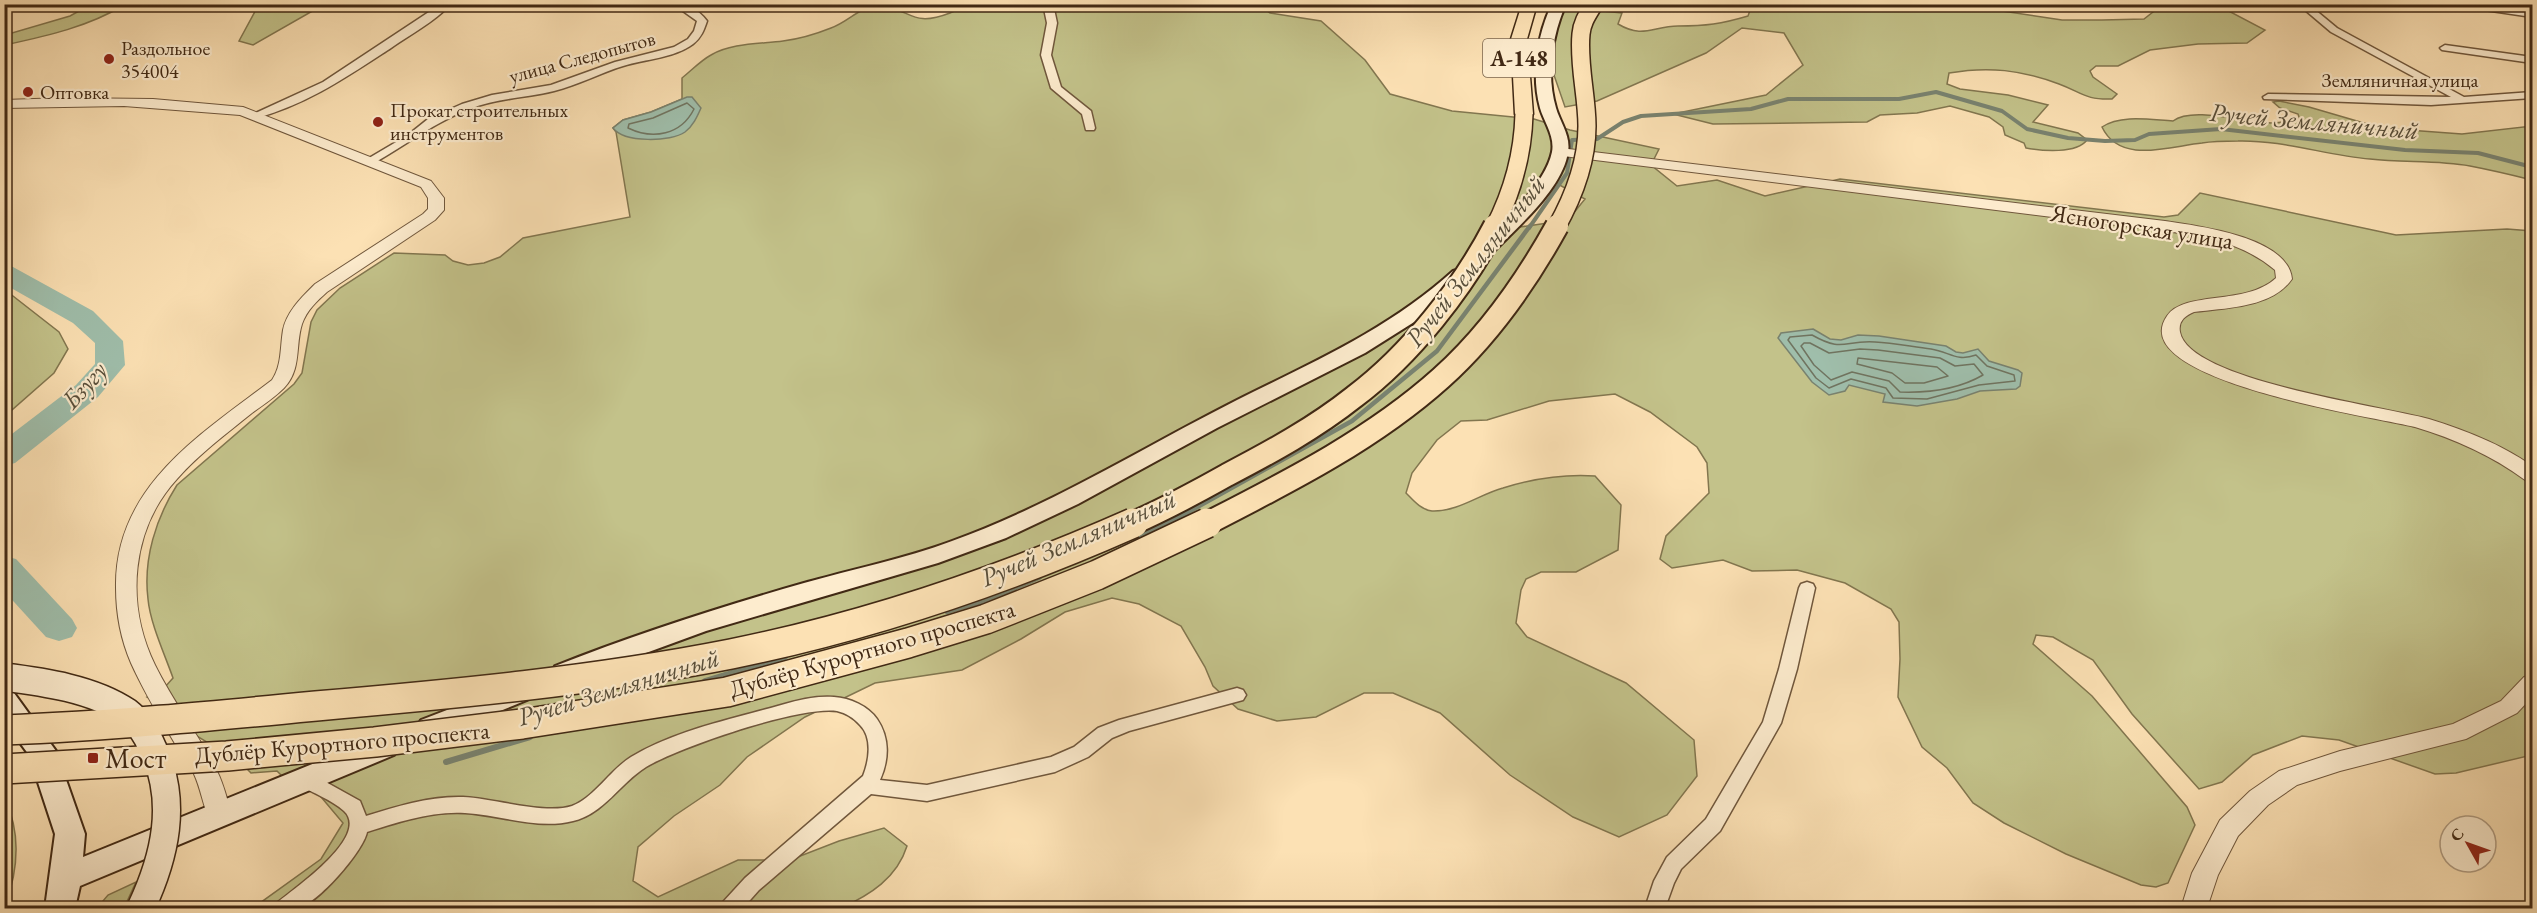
<svg xmlns="http://www.w3.org/2000/svg" width="2537" height="913" font-family="'EB Garamond',serif">
	<rect width="100%" height="100%" fill="#fce1b4"/>
	<filter id="stains"><feTurbulence type="fractalNoise" baseFrequency=".00333" numOctaves="4"/><feColorMatrix values="0 0 0 0 .2 0 0 0 0 .09 0 0 0 0 .02 0 0 0 .5 -.17"/></filter>
	<radialGradient id="worn" r=".72"><stop offset=".6" stop-color="#630" stop-opacity="0"/><stop offset="1" stop-color="#630" stop-opacity=".3"/></radialGradient>
	<g fill="#c3c28a" stroke="#82764f" stroke-width="1.5" fill-rule="evenodd">
		<path d="M 259,4 L 323,4 L 323,5 L 253,45 L 239,41 Z"/>
		<path d="M 966,4 L 1259,5 L 1270,13 L 1321,21 L 1365,60 L 1390,94 L 1452,111 L 1534,119 L 1570,130 L 1659,149 L 1651,165 L 1677,186 L 1717,180 L 1765,196 L 1840,179 L 2164,217 L 2178,215 L 2200,193 L 2396,235 L 2507,229 L 2532,231 L 2532,755 L 2456,773 L 2435,774 L 2339,740 L 2302,736 L 2253,755 L 2222,782 L 2199,789 L 2132,714 L 2093,660 L 2053,637 L 2036,635 L 2033,644 L 2092,696 L 2187,807 L 2195,825 L 2168,883 L 2156,887 L 2141,885 L 2066,854 L 2004,823 L 1973,803 L 1947,768 L 1922,747 L 1898,697 L 1900,659 L 1899,622 L 1891,609 L 1845,583 L 1797,570 L 1752,571 L 1723,560 L 1672,568 L 1660,559 L 1666,536 L 1709,493 L 1707,463 L 1697,447 L 1650,412 L 1615,394 L 1549,401 L 1487,420 L 1461,421 L 1437,440 L 1412,473 L 1406,493 C 1413,500 1421,510 1432,511 C 1458,512 1480,494 1503,488 C 1532,479 1565,474 1595,476 L 1621,505 L 1618,550 L 1576,572 L 1541,572 L 1526,579 L 1521,590 L 1516,623 L 1527,637 L 1626,683 L 1694,740 L 1697,776 L 1667,815 L 1619,837 L 1573,817 L 1510,775 L 1440,713 L 1393,693 L 1364,693 L 1316,717 L 1277,721 L 1238,709 L 1213,686 L 1205,667 L 1181,626 L 1139,604 L 1112,598 L 1065,612 L 1021,639 L 962,670 L 875,683 L 805,717 L 747,757 L 720,785 L 674,816 L 638,847 L 633,881 L 658,897 L 738,860 L 790,860 L 839,841 L 884,828 L 907,846 C 897,878 870,895 841,908 L 253,908 L 321,859 L 343,823 L 316,791 L 293,787 L 277,771 L 251,773 L 240,762 L 195,735 L 180,717 L 147,697 L 165,687 L 173,678 C 165,655 150,623 148,599 C 143,559 156,518 177,485 L 294,384 L 302,373 L 311,322 L 317,310 L 340,288 L 394,253 L 445,255 L 453,261 L 468,265 L 484,263 L 500,257 L 523,238 L 630,217 L 616,132 L 613,128 L 623,120 L 651,112 L 682,99 L 682,78 C 691,71 700,61 711,55 C 731,43 760,44 783,41 C 799,39 816,34 831,28 C 849,22 862,4 880,6 C 912,9 911,28 950,13 C 956,10 962,9 966,4 ZM 1544,183 L 1556,183 L 1585,199 L 1568,220 L 1520,227 L 1509,223 Z"/>
		<path d="M 1955,4 L 2062,20 L 2102,20 L 2144,19 L 2162,5 L 2199,4 L 2223,8 L 2265,30 L 2247,43 L 2198,44 L 2150,50 L 2118,66 L 2096,66 L 2090,71 L 2093,77 L 2117,94 L 2112,99 C 2085,100 2083,93 2059,84 C 2021,70 1989,66 1949,73 L 1947,84 L 1960,89 L 2008,95 L 2048,105 L 2033,122 L 2078,133 L 2087,140 C 2076,154 2043,151 2026,148 L 2024,143 L 2005,135 L 2003,127 L 1989,117 L 1950,106 L 1917,113 L 1880,115 L 1867,122 L 1713,124 L 1673,114 L 1766,95 L 1803,65 L 1784,33 L 1742,28 L 1706,53 L 1597,101 L 1565,107 L 1545,49 L 1565,7 L 1622,13 L 1618,24 C 1643,39 1653,26 1678,26 C 1706,26 1721,24 1748,16 L 1752,5 Z"/>
		<path d="M 90,5 L 124,5 C 88,27 46,36 5,45 L 5,35 L 70,16 Z"/>
		<path d="M 2279,101 L 2309,107 L 2381,128 L 2462,134 L 2532,126 L 2532,180 C 2512,175 2491,170 2470,166 C 2437,160 2403,163 2370,159 C 2325,155 2283,140 2238,141 C 2226,141 2214,141 2202,143 C 2170,146 2120,165 2102,127 C 2121,114 2152,120 2173,121 C 2193,106 2246,123 2272,123 C 2281,123 2291,121 2300,120 L 2298,114 L 2280,108 L 2273,102 Z"/>
		<path d="M 4,289 L 59,332 L 68,349 L 54,373 L 5,416 Z"/>
		<path d="M 5,799 C 21,833 18,871 5,906 Z"/>
		<path d="M 136,882 L 124,908 L 97,908 L 108,895 Z"/>
	</g>
	<g fill="#9fbeab" stroke="#79826f" stroke-width="1.5">
		<path d="M 687,97 L 692,97 L 701,108 C 697,117 693,126 685,132 C 671,142 624,143 613,128 L 623,120 L 651,112 Z"/>
		<path d="M 1813,329 L 1830,339 L 1841,340 L 1858,335 L 1879,336 L 1946,346 L 1956,352 L 1963,353 L 1978,349 L 1989,361 L 2018,370 L 2022,373 L 2020,386 L 2016,389 L 1980,391 L 1957,399 L 1917,406 L 1883,402 L 1885,394 L 1849,385 L 1845,391 L 1829,395 L 1812,382 L 1778,338 L 1781,333 Z"/>
	</g>
	<g fill="none" stroke-linecap="round" stroke-linejoin="round">
		<g stroke="#707460" stroke-width="1.5">
			<path d="M 687,103 L 694,109 C 681,135 653,140 628,128 L 629,124 L 653,118 Z"/>
			<path d="M 1812,335 C 1844,353 1843,340 1875,342 C 1894,343 1913,347 1931,349 C 1950,352 1956,362 1976,355 L 1987,366 L 2014,375 L 2015,381 L 1979,385 L 1927,399 L 1893,398 L 1886,388 L 1851,379 L 1829,388 L 1816,378 L 1788,340 L 1790,337 Z"/>
			<path d="M 1804,343 L 1810,343 L 1829,353 L 1860,349 L 1878,350 L 1940,358 L 1955,366 L 1974,364 L 1983,375 C 1959,389 1928,393 1900,392 L 1889,381 L 1852,372 L 1831,380 L 1814,365 L 1801,346 Z"/>
			<path d="M 1858,358 L 1937,367 L 1948,376 L 1924,383 L 1905,383 L 1892,373 L 1857,364 Z"/>
		</g>
		<path stroke="#79826f" stroke-width="4" d="M 1529,228 L 1567,173 L 1572,140 L 1597,139 L 1623,122 L 1641,116 L 1751,109 L 1788,99 L 1899,99 L 1936,92 L 2002,111 L 2027,129 L 2068,138 L 2105,141 L 2135,140 L 2149,134 L 2221,129 L 2405,150 L 2478,153 L 2532,167"/>
		<path stroke="#79826f" stroke-width="4.5" d="M 1165,525 L 1352,421 L 1437,351 L 1530,226"/>
		<g stroke="#79826f" stroke-width="6">
			<path d="M 1136,537 L 1169,523"/>
			<path d="M 947,611 L 988,599 L 1039,577"/>
			<path d="M 705,681 L 785,657"/>
			<path d="M 446,762 L 530,737"/>
		</g>
		<g fill="#9fbeab" fill-rule="evenodd">
			<path d="M 4,265 L 13,267 L 93,311 L 123,341 L 125,365 L 98,397 L 15,463 L 4,466 L 4,440 L 76,385 L 95,364 L 95,343 L 73,323 L 4,284 Z"/>
			<path d="M 4,556 L 16,559 L 72,619 L 77,628 L 72,637 L 59,641 L 46,637 L 4,591 Z"/>
		</g>
		<g stroke="#70573c" stroke-width="3">
			<g id="minor">
				<path d="M 441,4 L 451,4 C 434,22 411,34 391,48 C 348,76 306,105 256,118 L 251,115 L 323,82 Z"/>
				<path d="M 673,4 C 687,4 698,9 707,21 C 704,30 701,38 693,44 C 674,58 646,59 623,66 C 600,73 578,85 554,91 C 526,98 497,98 469,109 C 435,122 406,145 374,163 L 366,163 L 364,161 L 408,135 L 428,119 L 462,104 L 492,95 L 551,85 L 615,62 L 674,47 L 688,39 L 694,31 L 697,21 Z"/>
				<path d="M 1043,4 L 1053,4 L 1057,23 L 1051,55 L 1061,87 L 1091,111 L 1095,128 L 1094,130 L 1086,130 L 1082,114 L 1051,88 L 1041,55 L 1047,23 Z"/>
				<path d="M 2298,4 L 2308,4 L 2337,28 L 2464,97 L 2532,92 L 2532,98 L 2431,105 L 2264,99 L 2263,97 L 2268,94 L 2451,97 L 2331,32 Z"/>
				<path d="M 2444,4 L 2476,4 L 2532,11 L 2532,17 Z"/>
				<path d="M 2445,45 L 2532,57 L 2532,63 L 2442,50 L 2440,48 Z"/>
				<path d="M 1807,582 L 1813,584 L 1815,588 L 1797,669 L 1781,723 L 1720,831 L 1681,869 L 1674,883 L 1665,908 L 1645,908 L 1654,881 L 1667,857 L 1706,819 L 1763,722 L 1779,669 L 1799,588 L 1801,584 Z"/>
				<path d="M 1237,688 L 1243,690 L 1246,695 L 1243,700 L 1129,731 L 1112,738 L 1088,757 L 1055,772 L 927,801 L 871,794 L 759,890 L 743,908 L 720,908 L 723,902 L 745,878 L 863,776 C 869,761 873,738 860,725 C 854,718 846,713 837,711 C 799,706 680,747 646,767 C 620,783 604,814 573,821 C 538,830 500,815 465,813 C 431,811 399,822 367,832 C 363,852 317,904 298,908 C 291,910 281,909 275,908 L 278,902 C 294,889 371,836 344,811 C 332,800 313,793 299,785 L 296,779 L 299,773 L 306,771 L 360,801 L 366,816 C 398,806 430,796 463,797 C 493,798 545,815 572,806 C 595,797 610,770 631,757 C 671,733 719,722 763,710 C 786,704 810,695 834,697 C 850,698 868,706 877,719 C 890,738 889,760 880,780 L 927,785 L 1051,757 L 1074,747 L 1098,728 L 1119,720 Z"/>
			</g>
		</g>
		<g stroke="#70573c" stroke-width="2">
			<g id="tertiary">
				<path d="M 64,98 L 153,99 L 243,107 L 431,181 L 444,198 L 444,210 L 435,220 L 327,292 C 317,301 307,310 302,324 C 295,346 302,369 284,388 C 275,397 263,405 252,413 C 226,434 199,454 177,479 C 131,529 125,604 155,665 C 173,702 199,735 217,771 C 224,785 227,800 232,814 L 228,821 L 219,825 L 210,821 C 203,806 201,789 194,774 C 189,765 182,757 177,747 C 161,720 144,692 131,663 C 121,640 116,614 116,588 C 114,487 200,435 272,380 C 282,365 280,348 283,330 C 287,311 302,297 315,284 L 423,214 L 428,209 L 428,198 L 421,187 L 240,115 L 124,106 L 4,108 L 4,100 Z"/>
				<path d="M 1560,148 L 2165,221 C 2199,226 2288,237 2292,279 C 2272,308 2226,308 2194,312 C 2185,316 2178,321 2180,332 C 2189,381 2384,406 2429,419 C 2465,430 2501,444 2532,466 L 2532,481 L 2525,480 C 2491,455 2455,439 2415,427 C 2382,418 2122,381 2167,316 C 2185,290 2246,306 2276,278 L 2275,270 C 2243,243 2205,236 2165,231 L 1555,155 L 1553,152 Z"/>
				<path d="M 2532,674 L 2532,697 L 2517,713 L 2466,739 L 2340,771 L 2297,785 L 2268,805 L 2238,836 L 2218,875 L 2207,908 L 2181,908 L 2192,873 L 2220,820 L 2250,791 L 2279,771 L 2340,751 L 2453,724 L 2501,701 L 2524,677 Z"/>
			</g>
		</g>
		<g stroke="#412914" stroke-width="4">
			<g id="secondary">
				<path d="M 1552,4 L 1566,4 C 1552,35 1546,75 1556,108 C 1560,122 1571,136 1568,152 C 1563,188 1517,228 1492,253 L 1478,253 L 1476,249 L 1478,245 C 1502,222 1545,186 1552,152 C 1555,136 1544,122 1540,108 C 1531,75 1537,35 1552,4 Z"/>
				<path d="M 1460,269 L 1467,271 L 1470,275 L 1467,279 L 1419,319 L 1365,353 L 1217,428 L 1078,504 L 1006,538 L 938,563 L 706,631 L 564,683 L 555,680 L 551,673 L 555,666 C 636,634 720,607 804,583 C 853,569 904,559 952,541 C 1052,505 1142,448 1237,400 C 1313,362 1389,329 1453,271 Z"/>
				<path d="M 517,683 L 527,686 L 530,693 L 527,700 L 431,739 L 421,736 L 417,728 L 421,720 Z"/>
				<path d="M 4,690 L 14,693 L 56,751 L 85,834 L 83,857 L 374,739 L 384,736 L 394,739 L 398,747 L 394,755 L 80,886 L 75,908 L 45,908 L 55,834 L 29,755 L 4,721 Z"/>
			</g>
		</g>
		<g stroke="#412914" stroke-width="3">
			<path id="primary" d="M 1522,4 L 1537,4 L 1527,39 L 1533,114 L 1530,118 L 1518,118 L 1515,114 L 1511,39 Z"/>
		</g>
		<use href="#minor" fill="#fdecce" fill-rule="evenodd"/>
		<use href="#tertiary" fill="#fdecce" fill-rule="evenodd"/>
		<use href="#secondary" fill="#fdecce" fill-rule="evenodd"/>
		<use href="#primary" fill="#fce1b4" fill-rule="evenodd"/>
		<g stroke="#412914" stroke-width="30" stroke-linecap="butt">
			<path id="secondary-bridge" d="M 4,677 C 44,682 93,689 127,712 C 140,722 147,735 153,749 C 178,802 165,857 141,908"/>
		</g>
		<g stroke="#412914" stroke-width="20" stroke-linecap="butt">
			<g id="primary-bridge-far2">
				<path d="M 1494,228 C 1513,191 1523,155 1524,114"/>
				<path d="M 1556,228 C 1574,196 1587,163 1587,126 C 1587,96 1578,64 1581,34 C 1582,22 1588,14 1594,4"/>
			</g>
		</g>
		<g stroke="#412914" stroke-width="26" stroke-linecap="butt">
			<g id="primary-bridge-far1">
				<path d="M 1129,525 C 1163,510 1195,493 1227,475 C 1271,452 1315,428 1354,397 C 1410,355 1463,288 1495,226"/>
				<path d="M 1204,525 C 1286,483 1372,440 1441,378 C 1489,335 1526,282 1557,226"/>
			</g>
		</g>
		<g stroke="#412914" stroke-width="32" stroke-linecap="butt">
			<g id="primary-bridge">
				<path d="M 4,730 C 108,726 212,716 316,706 C 455,694 594,681 731,654 C 869,626 1004,580 1133,523"/>
				<path d="M 4,769 L 227,756 L 375,742 L 522,724 L 727,692 L 908,643 L 986,619 L 1097,575 L 1207,523"/>
			</g>
		</g>
		<use href="#secondary-bridge" stroke="#fdecce" stroke-width="27"/>
		<use href="#primary-bridge-far2" stroke="#fce1b4" stroke-width="17"/>
		<use href="#primary-bridge-far1" stroke="#fce1b4" stroke-width="22"/>
		<use href="#primary-bridge" stroke="#fce1b4" stroke-width="29"/>
	</g>
	<g fill="#8f2418" stroke="#fdecce" stroke-width="2">
		<circle cx="109" cy="59" r="6"/>
		<circle cx="28" cy="92" r="6"/>
		<circle cx="378" cy="122" r="6"/>
		<rect x="87" y="752" width="12" height="12" rx="3"/>
	</g>
	<g text-anchor="middle" stroke-width="4.5" stroke-linejoin="round" paint-order="stroke">
		<g font-size="20" fill="#412914" stroke="#fdecce" text-anchor="start">
			<text x="121" y="55">Раздольное<tspan x="121" dy="23">354004</tspan></text>
			<text x="40" y="99">Оптовка</text>
			<text x="390" y="117">Прокат строительных<tspan x="390" dy="23">инструментов</tspan></text>
		</g>
		<g font-size="20" fill="#412914" stroke="#fdecce">
			<text transform="translate(582 57) rotate(-15)" y="7">улица Следопытов</text>
			<text x="2400" y="87">Земляничная улица</text>
		</g>
		<rect fill="#fdecce" stroke="#79644c" stroke-width="1.5" x="1483" y="39" width="72" height="38" rx="4.5"/>
		<g font-size="22" font-weight="bold" fill="#412914">
			<text x="1519" y="66">А-148</text>
		</g>
		<g font-size="24" fill="#412914" stroke="#fdecce">
			<text transform="translate(2142 227) rotate(9)" y="8">Ясногорская улица</text>
			<text transform="translate(872 649) rotate(-16)" y="8">Дублёр Курортного проспекта</text>
			<text transform="translate(342 743) rotate(-5)" y="8">Дублёр Курортного проспекта</text>
		</g>
		<g font-size="26" font-style="italic" fill="#584e3a" stroke="#fdecce">
			<text transform="translate(2314 121) rotate(5)" y="9">Ручей Земляничный</text>
			<text transform="translate(1475 261) rotate(-52)" y="9">Ручей Земляничный</text>
			<text transform="translate(84 385) rotate(-48)" y="9">Бзугу</text>
			<text transform="translate(1078 538) rotate(-23)" y="9">Ручей Земляничный</text>
			<text transform="translate(618 687) rotate(-17)" y="9">Ручей Земляничный</text>
		</g>
		<g font-size="28" fill="#412914" stroke="#fdecce" text-anchor="start">
			<text x="105" y="768">Мост</text>
		</g>
	</g>
	<rect width="2537" height="913" fill="none" stroke="#fce1b4" stroke-width="24"/>
	<rect x="6" y="6" width="2525" height="901" fill="none" stroke="#412914" stroke-width="3"/>
	<rect x="12" y="12" width="2513" height="889" fill="none" stroke="#412914" stroke-width="1.5"/>
	<g transform="translate(2468 844) rotate(310)"><circle r="28" fill="#fdecce" stroke="#b29e84" stroke-width="1.5"/>
	<path d="M0-4.5L10 22L0 15L-10 22Z" fill="#8f2418"/>
	<text y="-9" font-size="16" font-weight="bold" text-anchor="middle" fill="#412914">С</text>
	</g>
	<rect width="100%" height="100%" filter="url(#stains)"/>
	<rect width="100%" height="100%" fill="url(#worn)"/>
</svg>
